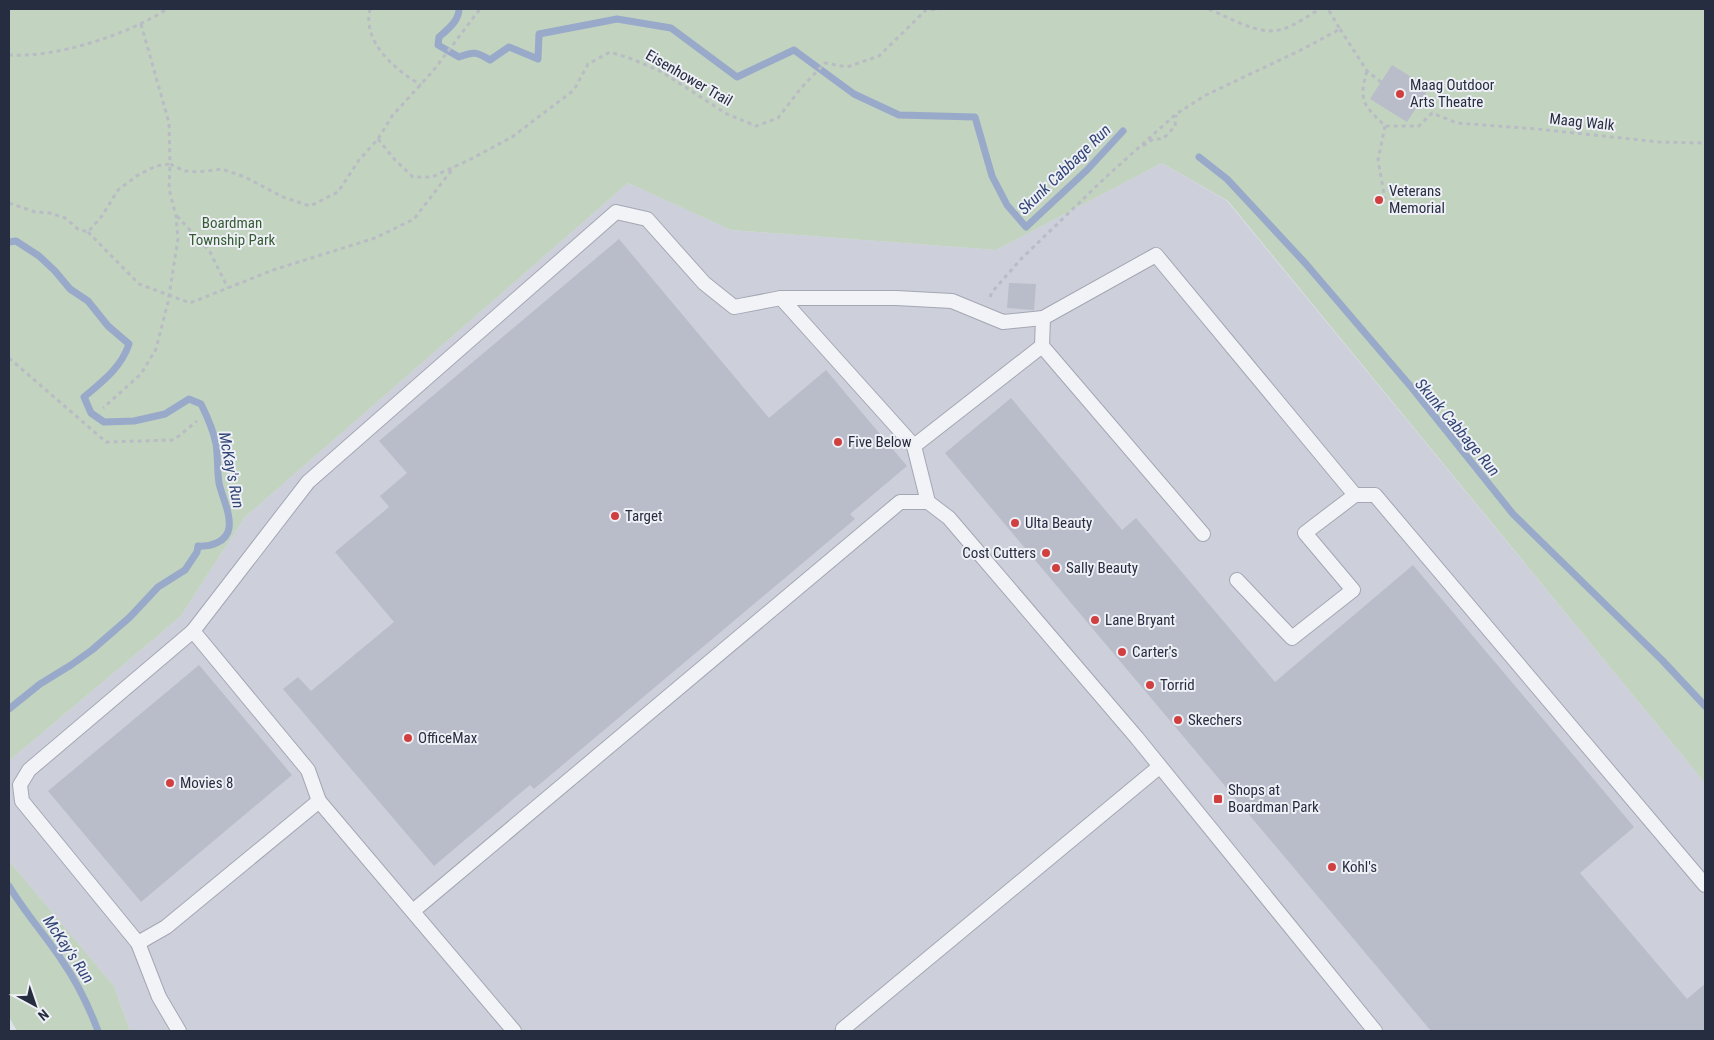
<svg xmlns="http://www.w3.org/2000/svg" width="1714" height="1040" font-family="'Roboto Condensed',sans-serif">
	<rect width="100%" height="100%" fill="#dfe1e9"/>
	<path fill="#cdd0db" d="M 1162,163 L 1227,201 L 1705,783 L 1705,1031 L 130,1031 L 114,986 L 9,861 L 9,761 L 180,617 L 245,517 L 628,183 L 731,230 L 996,250 Z"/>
	<g fill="#c2d3c0">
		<path d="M 9,9 L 1705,9 L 1705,783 L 1228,201 L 1162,163 L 996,250 L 731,230 L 628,183 L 245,517 L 180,617 L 9,761 Z"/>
		<path d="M 9,861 L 114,986 L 130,1031 L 17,1031 L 9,1017 Z"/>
	</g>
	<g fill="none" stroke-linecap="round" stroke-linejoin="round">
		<g stroke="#99a9ca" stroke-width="7">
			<path d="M 459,9 C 459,21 447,30 439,37 L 438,45 L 459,57 C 474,51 477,52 490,60 L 509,47 L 538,59 L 539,34 L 617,19 L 671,28 L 737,77 L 794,50 L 854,94 L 899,115 L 975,117 L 992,176 L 1007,205 L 1026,227 L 1087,170 L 1123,131"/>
			<path d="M 1199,157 L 1227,179 L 1306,264 L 1412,388 L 1513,514 L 1662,660 L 1705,706"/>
			<path d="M 9,242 L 16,241 L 39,256 L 55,271 L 70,289 L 88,301 L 108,326 L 129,344 C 121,368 102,382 84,397 L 91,413 L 104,422 L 134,421 L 165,414 L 189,399 L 201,404 C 207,416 213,429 216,444 C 218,457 217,470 219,483 C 222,497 231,513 229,528 C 227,542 210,547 198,546 L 197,552 L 185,570 L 158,587 L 130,617 L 92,650 L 71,665 L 40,684 L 9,709"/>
			<path d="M 9,886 C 25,913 46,936 63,962 C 78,984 89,1007 98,1031"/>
		</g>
	</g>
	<g fill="#b9bcc9">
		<path d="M 1392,65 L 1429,88 L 1407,122 L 1370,99 Z"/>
		<path d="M 619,239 L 769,418 L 826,370 L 907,466 L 850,514 L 855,519 L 534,789 L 530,785 L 434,866 L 283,689 L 298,677 L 311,691 L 394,622 L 335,552 L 389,507 L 380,496 L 407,473 L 379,441 Z"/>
		<path d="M 1009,283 L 1036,284 L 1034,310 L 1007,308 Z"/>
		<path d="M 1011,398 L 1122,530 L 1136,518 L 1275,682 L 1413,565 L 1634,827 L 1580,873 L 1687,999 L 1705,984 L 1705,1031 L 1431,1031 L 945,453 Z"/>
		<path d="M 199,665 L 292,775 L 141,902 L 48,791 Z"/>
	</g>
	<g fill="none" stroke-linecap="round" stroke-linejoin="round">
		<g stroke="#a4a7b3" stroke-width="16">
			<g id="lane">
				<path d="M 781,298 L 914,446"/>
				<path d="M 1042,346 L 1203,534"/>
				<path d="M 1355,495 L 1375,495 L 1705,885"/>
				<path d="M 928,502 L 914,446 L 1042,346 L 1043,318 L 1156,255 L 1355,495 L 1305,533 L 1353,590 L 1292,638 L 1237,580"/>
				<path d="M 193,631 L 308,770 L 319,801"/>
				<path d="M 413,911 L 900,502 L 928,502 L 949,518 L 1137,738 L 1375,1031"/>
				<path d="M 138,943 L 166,927 L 319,801 L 514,1031"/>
				<path d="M 179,1031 L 159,997 L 138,943 L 22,801 L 20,785 L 29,770 L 193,631 L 308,482 L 616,212 L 647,219 L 704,283 L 734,307 L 781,298 L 896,298 L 952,301 L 1003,322 L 1043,318"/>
				<path d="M 844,1031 L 843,1029 L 1159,767"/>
			</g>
		</g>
		<g stroke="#b9bcc4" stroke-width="3" stroke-dasharray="4 4" stroke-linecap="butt">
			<path d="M 370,9 C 362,42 395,70 421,85"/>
			<path d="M 1209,9 C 1228,17 1258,35 1279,30 C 1293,27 1308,16 1320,9"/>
			<path d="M 141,24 L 169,123 L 170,164 L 184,171 L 199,172 L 222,169 L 245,177 L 283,197 L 310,206 L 338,192 L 359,160 L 378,139 L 392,116 L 433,71 L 480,9"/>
			<path d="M 1340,29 L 1367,71 L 1381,82"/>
			<path d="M 9,55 C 56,58 127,35 167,9"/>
			<path d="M 1367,71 C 1358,102 1364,105 1385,126 L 1419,126 L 1432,113 L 1457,123 L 1537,129 L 1659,142 L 1705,143"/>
			<path d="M 1385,126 L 1378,160 L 1385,199"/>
			<path d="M 378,139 L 395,160 L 413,177 L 432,177 L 471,159 L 512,137 L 574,90 L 588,64 L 610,52 L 632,59 L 662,72 L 727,114 L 756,126 L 778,118 L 801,88 L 825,63 L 847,67 L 879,56 L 926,10 L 940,9"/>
			<path d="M 1143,146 L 1153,139 L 1162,139 L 1167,135 L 1175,126 L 1176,115"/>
			<path d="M 9,203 L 35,212 L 50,213 L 65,218 L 78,229 L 88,232 L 102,216 L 118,190 L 138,175 L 156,166 L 170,164 L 169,189 L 176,216 L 178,239 L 168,302 L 156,349 L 141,374 L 103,408"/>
			<path d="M 177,216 L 210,252 L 228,288"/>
			<path d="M 88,232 L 139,284 L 190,303 L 273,270 L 375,238 L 414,219 L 454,167"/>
			<path d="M 990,297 L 992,292 L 1021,259 L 1107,176 L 1176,114 L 1206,95 L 1303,49 L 1340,29 L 1328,9"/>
			<path d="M 9,358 L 106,442 L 174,440 L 197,421"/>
		</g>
		<use href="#lane" stroke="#f2f3f7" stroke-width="14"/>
	</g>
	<g fill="#d14040" stroke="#eef0f6" stroke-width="2">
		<circle cx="1400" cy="94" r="5"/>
		<circle cx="1379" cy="200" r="5"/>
		<circle cx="838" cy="442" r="5"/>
		<circle cx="615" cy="516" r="5"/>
		<circle cx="1015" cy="523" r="5"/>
		<circle cx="1046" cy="553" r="5"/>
		<circle cx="1056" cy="568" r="5"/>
		<circle cx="1095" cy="620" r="5"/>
		<circle cx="1122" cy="652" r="5"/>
		<circle cx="1150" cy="685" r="5"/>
		<circle cx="1178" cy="720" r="5"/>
		<circle cx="408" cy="738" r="5"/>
		<circle cx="170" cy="783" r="5"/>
		<rect x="1213" y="794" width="10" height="10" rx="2.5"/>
		<circle cx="1332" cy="867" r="5"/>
	</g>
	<g text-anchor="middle" stroke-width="4" stroke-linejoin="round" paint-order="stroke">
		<g font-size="15" fill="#272d40" stroke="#eef0f6">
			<text transform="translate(689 78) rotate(30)" y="5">Eisenhower Trail</text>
			<text transform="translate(1582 122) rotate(6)" y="5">Maag Walk</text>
		</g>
		<g font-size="15" fill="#272d40" stroke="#eef0f6" text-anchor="start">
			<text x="1410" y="90">Maag Outdoor<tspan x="1410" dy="17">Arts Theatre</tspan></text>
			<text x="1389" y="196">Veterans<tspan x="1389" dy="17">Memorial</tspan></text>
			<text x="848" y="447">Five Below</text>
			<text x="625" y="521">Target</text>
			<text x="1025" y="528">Ulta Beauty</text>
			<text x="1036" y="558" text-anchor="end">Cost Cutters</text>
			<text x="1066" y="573">Sally Beauty</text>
			<text x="1105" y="625">Lane Bryant</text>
			<text x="1132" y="657">Carter's</text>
			<text x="1160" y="690">Torrid</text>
			<text x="1188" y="725">Skechers</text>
			<text x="418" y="743">OfficeMax</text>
			<text x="180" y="788">Movies 8</text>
			<text x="1228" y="795">Shops at<tspan x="1228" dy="17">Boardman Park</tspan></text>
			<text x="1342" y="872">Kohl's</text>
		</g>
		<g font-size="15" fill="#365c34" stroke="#eef0f6">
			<text x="232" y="228">Boardman<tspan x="232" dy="17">Township Park</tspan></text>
		</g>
		<g font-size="16" font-style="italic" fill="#314575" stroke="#eef0f6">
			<text transform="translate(1064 169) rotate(-44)" y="6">Skunk Cabbage Run</text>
			<text transform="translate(1458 427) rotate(50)" y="6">Skunk Cabbage Run</text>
			<text transform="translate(232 470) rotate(79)" y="6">McKay's Run</text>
			<text transform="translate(69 949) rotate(56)" y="6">McKay's Run</text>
		</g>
	</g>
	<rect width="1714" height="1040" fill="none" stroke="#272d40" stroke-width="20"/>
	<g transform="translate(35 1005) rotate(140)" stroke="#eef0f6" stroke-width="4" paint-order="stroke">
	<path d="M0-4L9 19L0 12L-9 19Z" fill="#272d40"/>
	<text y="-8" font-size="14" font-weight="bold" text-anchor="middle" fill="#272d40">N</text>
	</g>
</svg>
